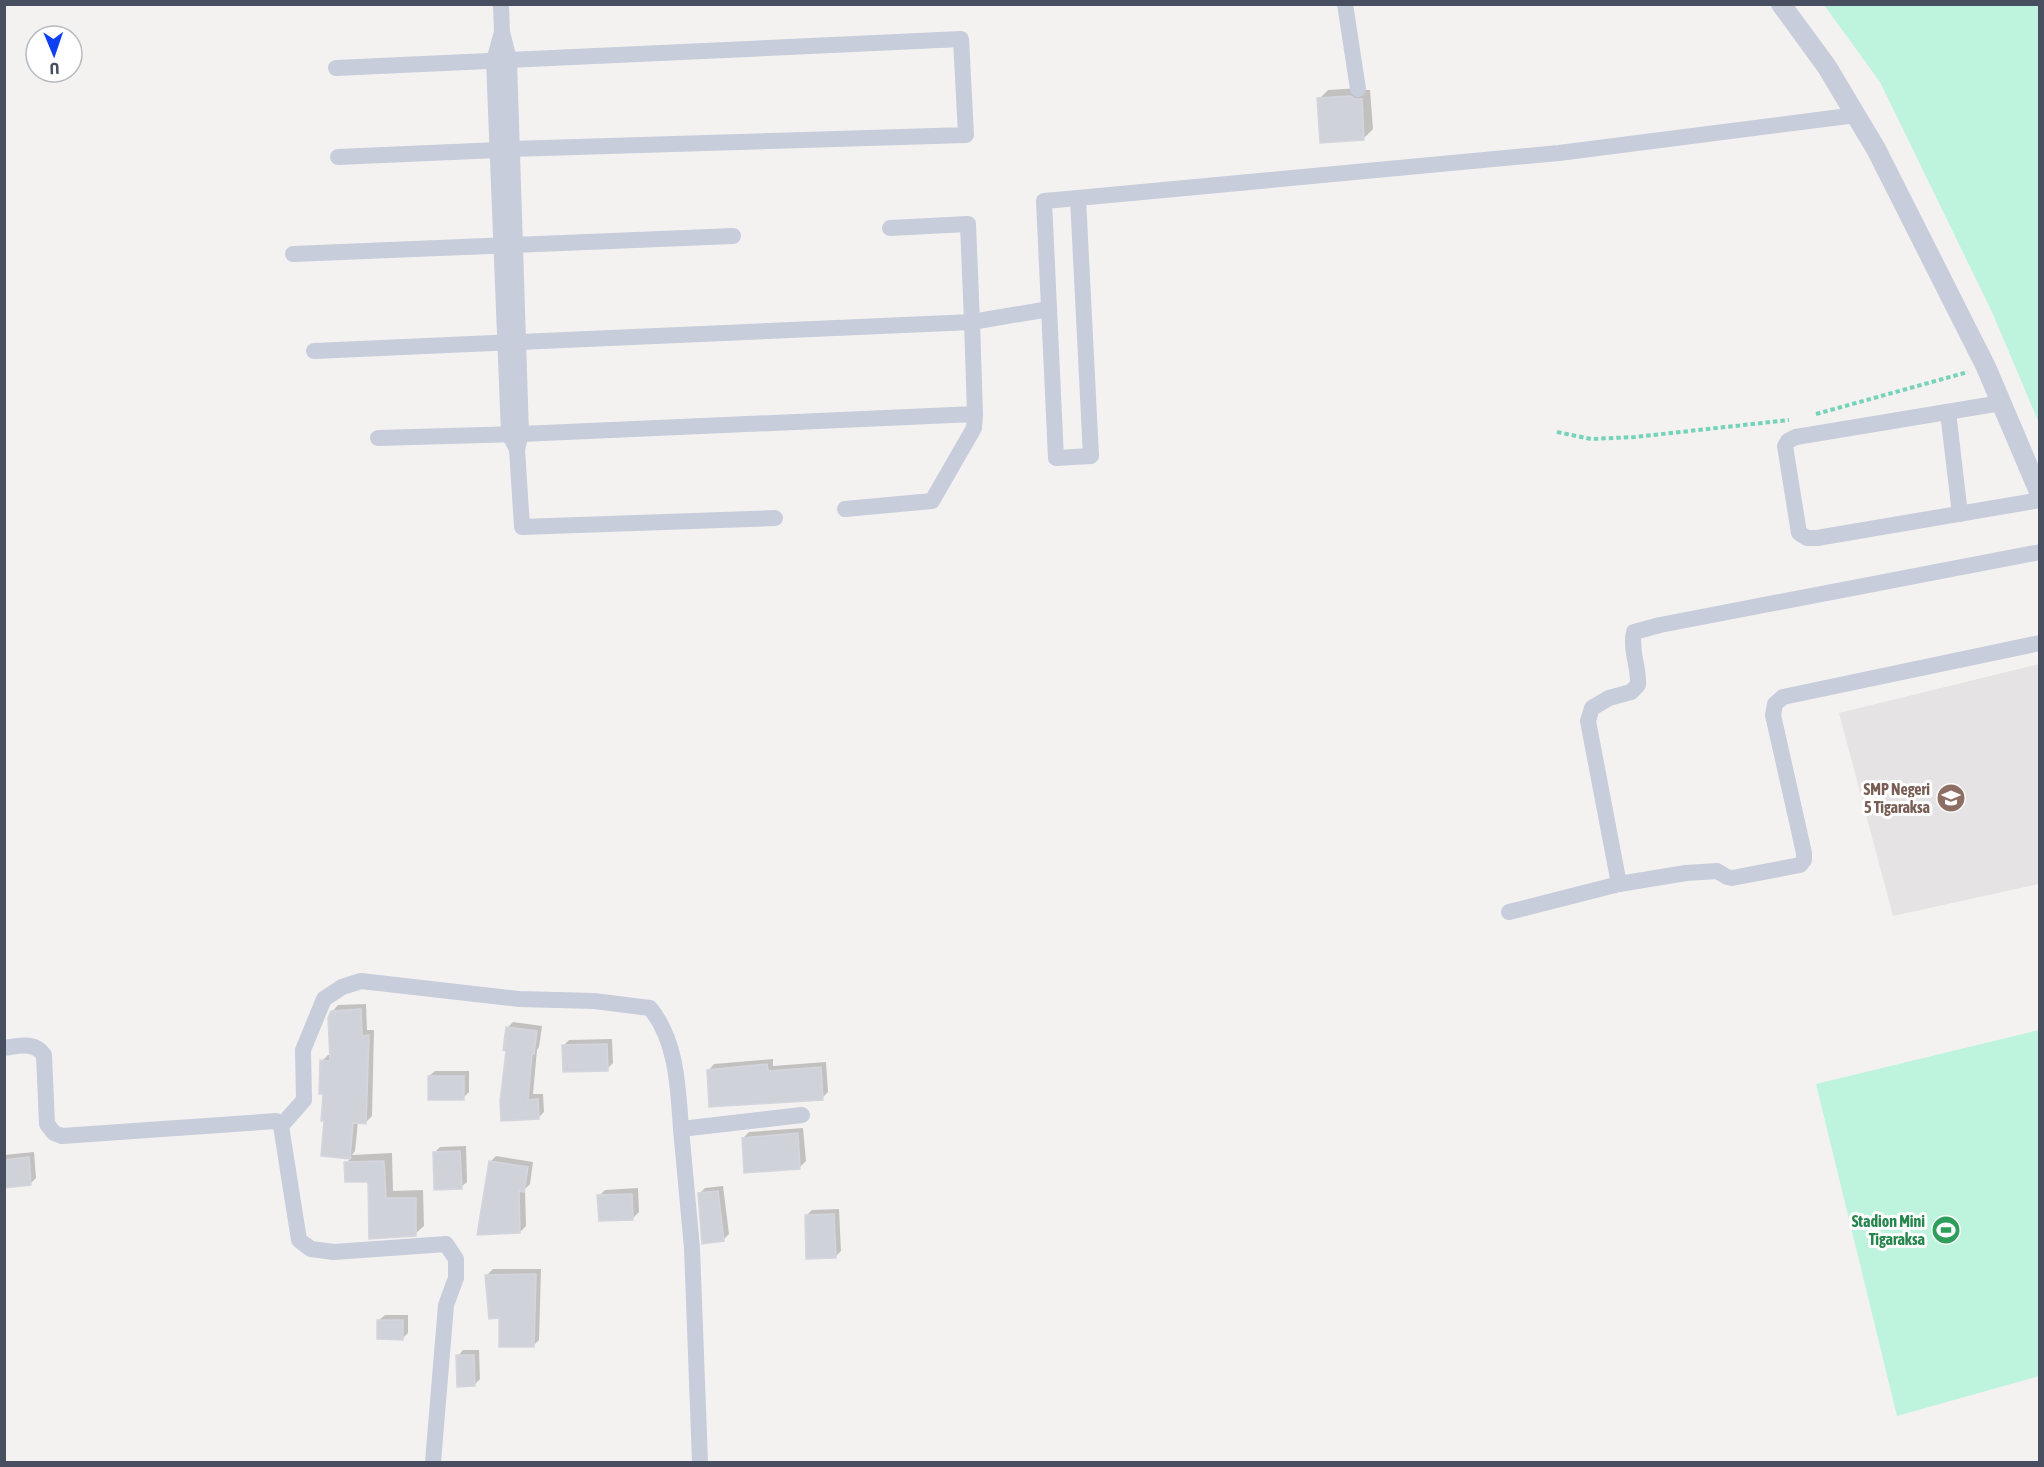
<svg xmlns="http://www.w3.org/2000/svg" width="2044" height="1467" font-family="'Asap Condensed',sans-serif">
	<rect width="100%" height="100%" fill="#f4f2f1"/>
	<path fill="#e5e3e3" d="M 2039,664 L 2039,884 L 1893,916 L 1839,713 Z"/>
	<g fill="#bef3de">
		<path d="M 1824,5 L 2039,5 L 2039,423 L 1992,312 L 1880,82 Z"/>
		<path d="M 2039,1030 L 2039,1376 L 1897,1416 L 1816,1084 Z"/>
	</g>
	<g fill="#0003">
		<path d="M 1360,88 L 1364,90 L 1370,90 L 1373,129 L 1364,138 L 1319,99 L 1328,90 Z"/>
		<path d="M 366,1004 L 367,1030 L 374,1030 L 372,1116 L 366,1122 L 358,1122 L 355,1151 L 352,1155 L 392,1153 L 393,1191 L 423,1190 L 424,1226 L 415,1234 L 370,1180 L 346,1163 L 352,1157 L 322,1155 L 325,1120 L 322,1061 L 328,1055 L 331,1055 L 332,1012 L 338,1005 Z"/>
		<path d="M 513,1022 L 542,1026 L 539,1047 L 537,1050 L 533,1094 L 543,1094 L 544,1112 L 538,1118 L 503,1120 L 508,1050 L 507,1028 Z"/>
		<path d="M 612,1039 L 613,1063 L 607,1069 L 563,1046 L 569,1040 Z"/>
		<path d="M 773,1059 L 773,1066 L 826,1062 L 828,1092 L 822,1098 L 709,1070 L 714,1064 Z"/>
		<path d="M 435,1071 L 469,1071 L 469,1092 L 463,1098 L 429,1076 Z"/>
		<path d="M 803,1128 L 806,1161 L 800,1167 L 743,1138 L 749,1132 Z"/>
		<path d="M 466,1146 L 467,1182 L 461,1187 L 434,1153 L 440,1147 Z"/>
		<path d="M 34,1152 L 36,1178 L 30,1184 L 4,1186 L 4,1155 Z"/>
		<path d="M 496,1156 L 533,1162 L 530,1184 L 525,1189 L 526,1226 L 520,1232 L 490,1162 Z"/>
		<path d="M 723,1186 L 729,1234 L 723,1240 L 699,1194 L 705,1188 Z"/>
		<path d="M 638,1188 L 639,1212 L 633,1218 L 599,1196 L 605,1190 Z"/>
		<path d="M 839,1209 L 841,1251 L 835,1257 L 806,1216 L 812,1210 Z"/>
		<path d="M 493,1269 L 541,1269 L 539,1340 L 533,1346 L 500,1316 L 487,1275 Z"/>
		<path d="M 385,1315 L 408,1315 L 408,1333 L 402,1339 L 379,1320 Z"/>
		<path d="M 463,1350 L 479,1350 L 480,1379 L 474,1385 L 458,1356 Z"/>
	</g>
	<g fill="#d0d2d9" stroke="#d5d6dd" stroke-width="1.5">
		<path d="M 1350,96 L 1355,99 L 1362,99 L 1364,140 L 1320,143 L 1317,98 Z"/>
		<path d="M 361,1009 L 362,1036 L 369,1035 L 366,1124 L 353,1123 L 350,1159 L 321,1156 L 324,1121 L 321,1121 L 323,1094 L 319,1094 L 320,1060 L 330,1061 L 328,1018 L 331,1011 Z"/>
		<path d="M 506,1027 L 537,1031 L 534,1054 L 532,1054 L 528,1100 L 538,1099 L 539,1119 L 501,1121 L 500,1101 L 506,1051 L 503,1050 Z"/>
		<path d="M 607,1044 L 608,1071 L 563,1072 L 562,1045 Z"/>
		<path d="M 767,1064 L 768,1071 L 821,1067 L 823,1100 L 709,1107 L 707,1070 Z"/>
		<rect x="428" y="1076" width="36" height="24"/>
		<path d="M 798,1133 L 800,1169 L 744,1173 L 742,1138 Z"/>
		<path d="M 460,1151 L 462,1189 L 434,1190 L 433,1152 Z"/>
		<path d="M 29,1157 L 31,1185 L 4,1188 L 4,1160 Z"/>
		<path d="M 384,1161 L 386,1198 L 416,1198 L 416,1236 L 369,1239 L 368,1182 L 345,1182 L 344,1162 Z"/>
		<path d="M 489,1161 L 528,1167 L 524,1192 L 519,1191 L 520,1233 L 477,1235 Z"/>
		<path d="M 718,1191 L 724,1241 L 702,1244 L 698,1193 Z"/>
		<path d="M 632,1194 L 633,1220 L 599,1221 L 597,1195 Z"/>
		<path d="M 834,1214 L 836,1258 L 806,1259 L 805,1215 Z"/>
		<path d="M 536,1274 L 534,1347 L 499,1347 L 499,1318 L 489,1319 L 485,1275 Z"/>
		<path d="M 377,1320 L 403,1320 L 403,1340 L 377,1339 Z"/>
		<path d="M 456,1355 L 474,1355 L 475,1386 L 457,1387 Z"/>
	</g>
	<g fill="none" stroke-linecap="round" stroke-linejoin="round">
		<g stroke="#74d3b9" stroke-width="4" stroke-dasharray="4.5 3" stroke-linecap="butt">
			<path d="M 1816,414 L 1968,372"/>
			<path d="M 1557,432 L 1591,439 L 1635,437 L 1789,420"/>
		</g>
		<g stroke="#c7cdda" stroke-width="16">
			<path d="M 501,4 L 502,32 L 509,60 L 521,434 L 517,449 L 509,434 L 494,61 L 502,32"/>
			<path d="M 1345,4 L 1358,89"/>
			<path d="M 336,68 L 961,39 L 966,135 L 511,149"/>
			<path d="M 338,157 L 498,150"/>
			<path d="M 1078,198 L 1559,153 L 1856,115"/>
			<path d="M 1078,198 L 1091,456 L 1056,458 L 1044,201 Z"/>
			<path d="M 293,254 L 733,236"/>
			<path d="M 314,351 L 972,322 L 968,224 L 890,228"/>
			<path d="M 2001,403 L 1796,437 L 1788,441 L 1785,446 L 1799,533 L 1807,538 L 1817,538 L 2040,500"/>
			<path d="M 1948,412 L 1960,514"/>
			<path d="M 378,438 L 521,434 L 975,414 L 972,322 L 1049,309"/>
			<path d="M 517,449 L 522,527 L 775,518"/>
			<path d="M 845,509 L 932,501 L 974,428 L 975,414"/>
			<path d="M 1619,884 L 1588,721 L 1592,708 L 1609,698 L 1631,692 L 1638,685 C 1639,667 1630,650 1634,632 L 1660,625 L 2040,552"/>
			<path d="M 1509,912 L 1619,884 L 1686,873 L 1717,871 L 1727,877 L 1732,878 L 1800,865 L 1804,860 L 1804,853 L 1773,715 L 1775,704 L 1783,697 L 2040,643"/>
			<path d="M 4,1048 C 20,1046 34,1041 44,1055 L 47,1124 L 54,1133 L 62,1136 L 276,1121 L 281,1126 L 299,1240 L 311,1249 L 334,1252 L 446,1244 L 456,1259 L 456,1278 L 446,1305 L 433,1462"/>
			<path d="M 281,1126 L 304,1100 L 303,1050 L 324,999 L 342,987 L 361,981 L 519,999 L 594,1001 L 650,1008 C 677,1041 678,1088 681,1129"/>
			<path d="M 700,1462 L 692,1248 L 681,1129 L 802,1115"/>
		</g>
		<path stroke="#c7cdda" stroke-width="20" d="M 1781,4 L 1827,67 L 1876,149 L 1986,367 L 2040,494"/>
	</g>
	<defs>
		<g id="school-disc" transform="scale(1.5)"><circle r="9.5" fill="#8d6e63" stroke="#fff"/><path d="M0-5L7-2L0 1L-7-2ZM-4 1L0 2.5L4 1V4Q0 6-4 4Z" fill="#fff"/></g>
		<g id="stadium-disc" transform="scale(1.5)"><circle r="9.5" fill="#2e9e5b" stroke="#fff"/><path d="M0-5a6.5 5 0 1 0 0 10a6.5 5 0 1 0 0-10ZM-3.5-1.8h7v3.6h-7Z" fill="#fff"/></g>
	</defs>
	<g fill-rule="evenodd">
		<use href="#school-disc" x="1951" y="798"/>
		<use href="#stadium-disc" x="1946" y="1230"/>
	</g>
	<g text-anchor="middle" stroke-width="6" stroke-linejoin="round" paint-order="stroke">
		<g font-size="16" font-weight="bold" fill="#785e54" stroke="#fff" text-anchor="end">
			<text x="1930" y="795">SMP Negeri<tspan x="1930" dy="18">5 Tigaraksa</tspan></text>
		</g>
		<g font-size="16" font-weight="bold" fill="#27864d" stroke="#fff" text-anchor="end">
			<text x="1925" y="1227">Stadion Mini<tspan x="1925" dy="18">Tigaraksa</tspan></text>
		</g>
	</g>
	<rect width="2044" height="1467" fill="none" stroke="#484f60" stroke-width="12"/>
	<g transform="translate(54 54) rotate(178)"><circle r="28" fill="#ffffff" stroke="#b6b9bf" stroke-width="1.5"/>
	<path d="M0-4.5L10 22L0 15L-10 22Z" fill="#0e3ff1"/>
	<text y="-9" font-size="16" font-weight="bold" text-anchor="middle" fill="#484f60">U</text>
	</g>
</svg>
